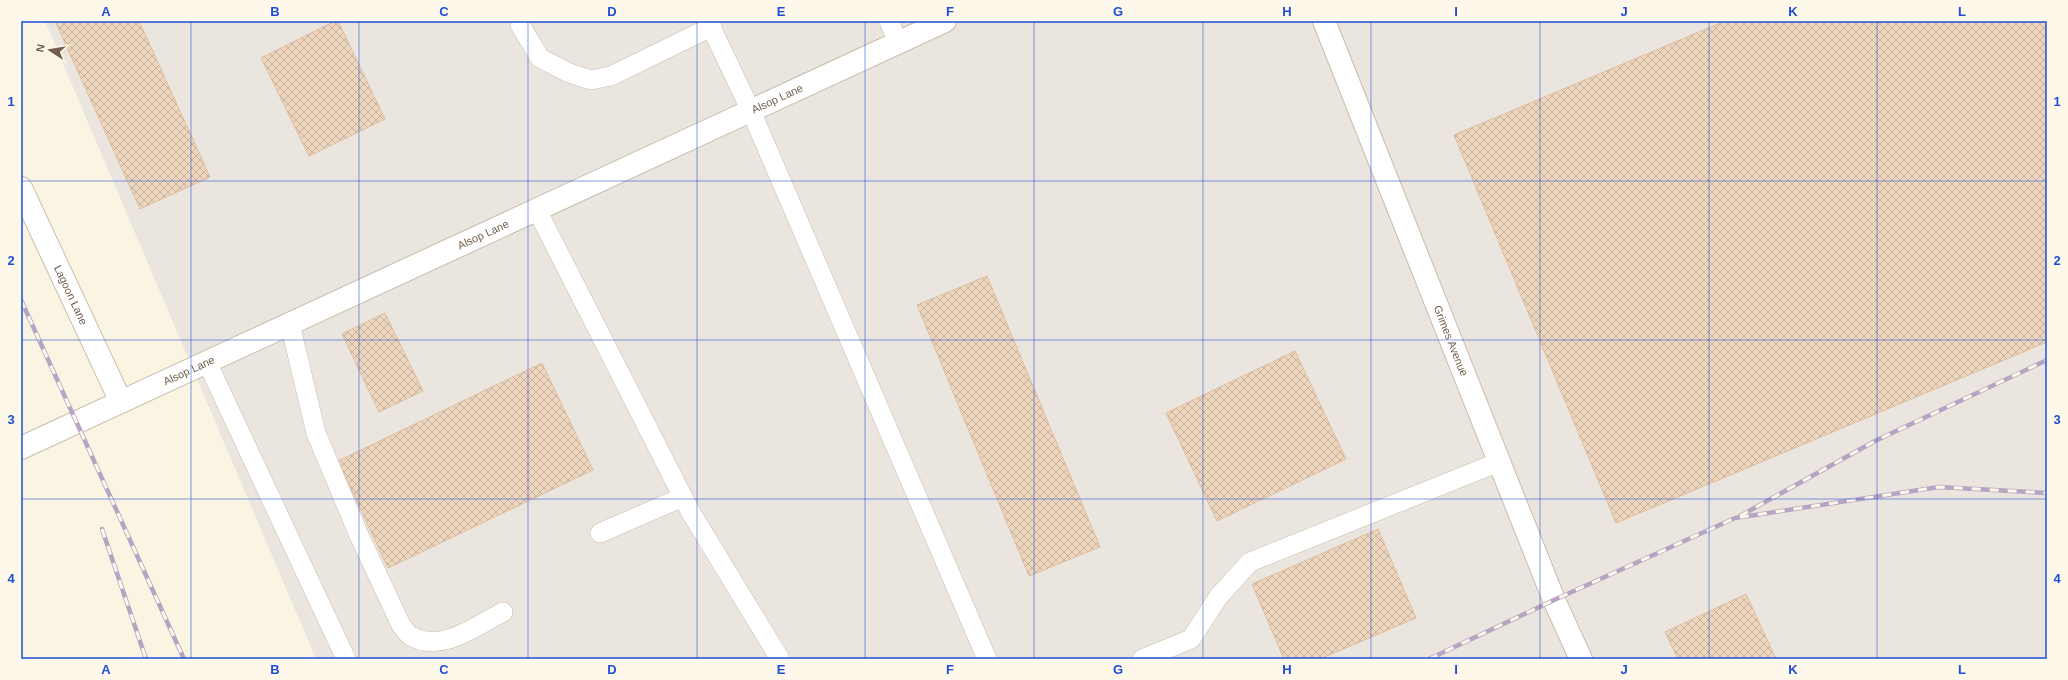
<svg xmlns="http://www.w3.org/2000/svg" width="2068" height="680" font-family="Helvetica,sans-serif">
	<defs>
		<pattern id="building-cross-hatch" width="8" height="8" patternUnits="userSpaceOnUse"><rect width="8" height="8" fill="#edd6bd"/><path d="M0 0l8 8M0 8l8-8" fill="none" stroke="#c4b19c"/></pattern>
	</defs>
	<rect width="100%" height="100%" fill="#faf4e3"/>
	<path fill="#eae5de" d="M 45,21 L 2047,21 L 2047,659 L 316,659 Z"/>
	<g fill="url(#building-cross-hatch)" stroke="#dfbe9f">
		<path d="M 55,21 L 139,21 L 210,177 L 140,209 Z"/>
		<path d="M 335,21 L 338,21 L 385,119 L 309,156 L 261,58 Z"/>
		<path d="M 1725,21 L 2047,21 L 2047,342 L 1616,523 L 1454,135 Z"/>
		<path d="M 987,276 L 1100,547 L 1029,576 L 917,305 Z"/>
		<path d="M 385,313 L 423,391 L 379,412 L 342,334 Z"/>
		<path d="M 1295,351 L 1346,459 L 1217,521 L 1166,413 Z"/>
		<path d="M 542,363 L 593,470 L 388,568 L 338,461 Z"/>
		<path d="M 1378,529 L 1416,618 L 1320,659 L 1284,659 L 1252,584 Z"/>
		<path d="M 1746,594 L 1776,659 L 1678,659 L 1665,632 Z"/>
	</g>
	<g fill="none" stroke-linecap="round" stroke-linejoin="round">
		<g stroke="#cabcab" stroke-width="20">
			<g id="service">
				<path d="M 712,21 L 711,27 L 751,111 L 987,659"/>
				<path d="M 889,21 L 898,43"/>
				<path d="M 520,25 L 540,58 L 569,73 L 591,80 L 611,76 L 711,27"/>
				<path d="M 537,210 L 690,511 L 780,659"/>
				<path d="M 290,324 L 316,433 L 358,533 L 401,625 C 404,629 407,634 411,636 C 441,654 477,625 503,612"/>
				<path d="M 207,362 L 346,659"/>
				<path d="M 600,533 L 683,497"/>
				<path d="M 1142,659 L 1191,639 L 1219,596 L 1250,562 L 1499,462"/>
			</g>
		</g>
		<g stroke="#cabcab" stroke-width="24">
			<g id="minor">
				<path id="s1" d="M 21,188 L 121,402"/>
			</g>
		</g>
		<g stroke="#cabcab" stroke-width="24">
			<g id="tertiary">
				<path id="s2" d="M 1324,21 L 1554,600 L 1581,659"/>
				<path id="s3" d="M 21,448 L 945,21"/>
			</g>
		</g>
		<use href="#service" stroke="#fff" stroke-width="19"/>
		<use href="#minor" stroke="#fff" stroke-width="22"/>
		<use href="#tertiary" stroke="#fff" stroke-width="22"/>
		<g stroke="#b7a3c2" stroke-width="4.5">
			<g id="rail">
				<path d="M 21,300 L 184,659"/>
				<path d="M 1740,516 L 1875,441 L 2047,360"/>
				<path d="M 102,529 L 146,659"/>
				<path d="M 1429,659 L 1554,600 L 1735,518 L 1939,487 L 2047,493"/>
			</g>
		</g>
		<use href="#rail" stroke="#fdf8e9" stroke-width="3" stroke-dasharray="9" stroke-linecap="butt"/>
	</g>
	<path fill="none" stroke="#1d4ed8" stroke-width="1" stroke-opacity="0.55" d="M 191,21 L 191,659M 359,21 L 359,659M 528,21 L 528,659M 697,21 L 697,659M 865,21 L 865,659M 1034,21 L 1034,659M 1203,21 L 1203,659M 1371,21 L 1371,659M 1540,21 L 1540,659M 1709,21 L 1709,659M 1877,21 L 1877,659M 21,181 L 2047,181M 21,340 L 2047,340M 21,499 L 2047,499"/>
	<g text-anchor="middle" stroke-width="4" stroke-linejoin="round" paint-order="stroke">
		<g font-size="11" fill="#705d4b" stroke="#fdf8e9">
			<text dy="4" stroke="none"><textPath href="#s3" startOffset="833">Alsop Lane</textPath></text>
			<text dy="4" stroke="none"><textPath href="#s3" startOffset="509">Alsop Lane</textPath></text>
			<text dy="4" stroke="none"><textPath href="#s1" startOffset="118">Lagoon Lane</textPath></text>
			<text dy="4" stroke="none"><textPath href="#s2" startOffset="344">Grimes Avenue</textPath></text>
			<text dy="4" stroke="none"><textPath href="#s3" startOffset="185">Alsop Lane</textPath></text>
		</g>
	</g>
	<rect width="2068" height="680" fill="none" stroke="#fdf8e9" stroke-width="44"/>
	<g transform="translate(50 50) rotate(282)" stroke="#fdf8e9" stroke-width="3" paint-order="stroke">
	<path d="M0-3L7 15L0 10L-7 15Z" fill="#705d4b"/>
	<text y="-6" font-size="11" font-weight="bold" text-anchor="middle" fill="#705d4b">N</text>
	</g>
	<rect x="22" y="22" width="2024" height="636" fill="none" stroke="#1d4ed8" stroke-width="1.5"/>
	<g font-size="13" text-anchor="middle" font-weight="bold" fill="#1d4ed8">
		<text x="106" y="16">A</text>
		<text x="275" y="16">B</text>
		<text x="444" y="16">C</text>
		<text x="612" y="16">D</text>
		<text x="781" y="16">E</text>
		<text x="950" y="16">F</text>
		<text x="1118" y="16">G</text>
		<text x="1287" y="16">H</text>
		<text x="1456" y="16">I</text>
		<text x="1624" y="16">J</text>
		<text x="1793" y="16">K</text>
		<text x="1962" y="16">L</text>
		<text x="11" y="106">1</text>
		<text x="2057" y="106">1</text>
		<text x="11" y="265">2</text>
		<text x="2057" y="265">2</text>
		<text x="11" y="424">3</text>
		<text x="2057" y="424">3</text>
		<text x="11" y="583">4</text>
		<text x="2057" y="583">4</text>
		<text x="106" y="674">A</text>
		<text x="275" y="674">B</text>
		<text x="444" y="674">C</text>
		<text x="612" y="674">D</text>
		<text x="781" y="674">E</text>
		<text x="950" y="674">F</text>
		<text x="1118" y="674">G</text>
		<text x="1287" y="674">H</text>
		<text x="1456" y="674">I</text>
		<text x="1624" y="674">J</text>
		<text x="1793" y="674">K</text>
		<text x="1962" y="674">L</text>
	</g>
</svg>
